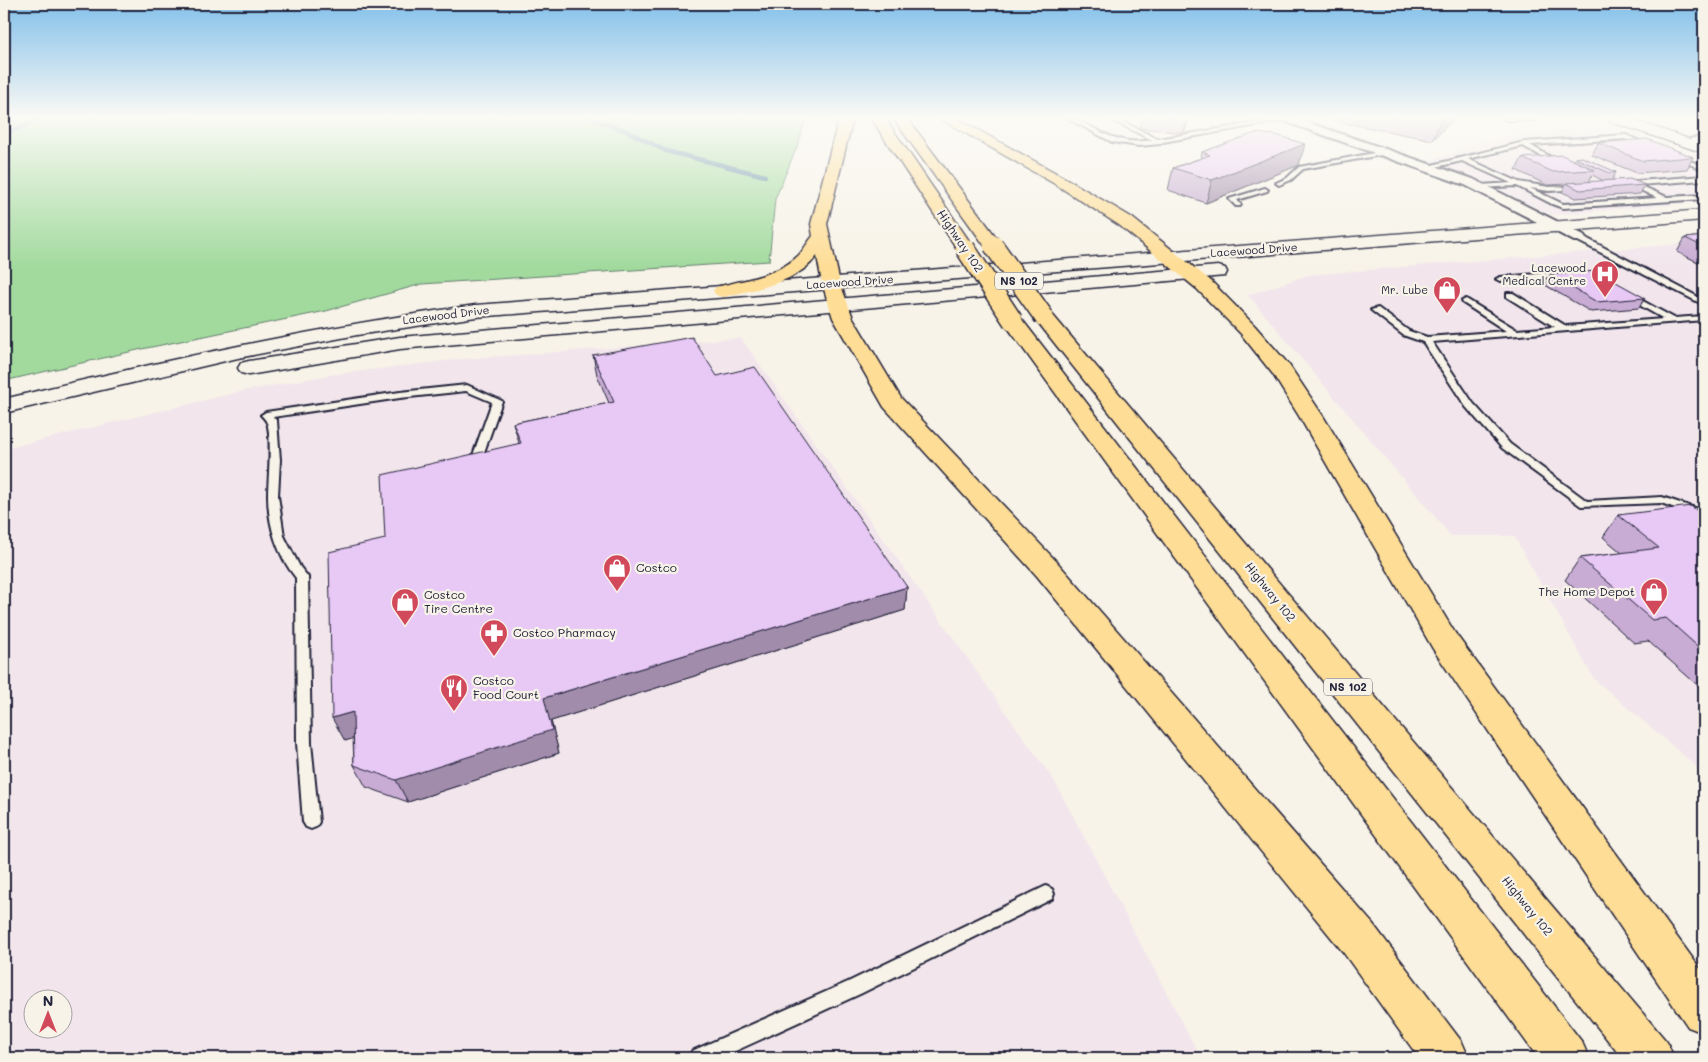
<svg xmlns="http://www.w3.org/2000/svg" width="1708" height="1062" font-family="Mali,sans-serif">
	<rect width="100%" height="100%" fill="#f7f3e8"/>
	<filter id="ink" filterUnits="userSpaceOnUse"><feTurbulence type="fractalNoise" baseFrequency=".02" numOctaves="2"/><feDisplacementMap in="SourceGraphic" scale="10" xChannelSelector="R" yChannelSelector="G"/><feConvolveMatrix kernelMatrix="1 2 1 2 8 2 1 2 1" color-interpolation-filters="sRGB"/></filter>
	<g filter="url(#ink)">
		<g fill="#f2e6ec" fill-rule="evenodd">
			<path d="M 1616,127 L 1704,158 L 1704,202 L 1552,215 L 1427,161 L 1480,143 L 1539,131 Z"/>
			<path d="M 1704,242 L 1704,773 L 1594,679 L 1514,536 L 1451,536 L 1248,295 L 1308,275 Z"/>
			<path d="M 741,338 L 1055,782 L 1201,1058 L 4,1058 L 4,449 L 238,392 L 329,375 L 451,360 ZM 32,1000 L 62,1000 L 62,1030 L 32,1030 Z"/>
		</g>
		<path fill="#a2da9e" stroke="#627e6c" d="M 4,118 L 806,118 L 799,142 L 775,199 L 769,261 L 422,284 L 326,311 L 142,349 L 4,381 Z"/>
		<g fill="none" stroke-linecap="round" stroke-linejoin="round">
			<g stroke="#618ca5" stroke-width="4.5">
				<path d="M 589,118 L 627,131 L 666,151 L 765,176"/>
				<path d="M 4,134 L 42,118"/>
			</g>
			<g stroke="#22223b" stroke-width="4">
				<g id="lane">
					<path d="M 1067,118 L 1074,118 C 1102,132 1119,146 1152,140 L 1108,118 L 1115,118 L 1158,139 L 1285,118 L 1291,119 L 1163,142 L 1160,144 L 1139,146 L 1112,142 Z"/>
					<path d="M 1504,118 L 1537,118 L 1534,120 L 1507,120 Z"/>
					<path d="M 1626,135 L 1651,146 L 1646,147 L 1625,139 L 1530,145 L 1561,163 L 1562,164 L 1559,166 L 1523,146 L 1468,159 L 1519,182 L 1549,187 L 1580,186 L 1581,187 L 1578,189 L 1549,191 L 1530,188 L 1563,204 L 1657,198 L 1630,185 L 1621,184 L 1624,182 L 1704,176 L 1704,180 L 1639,185 L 1667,197 L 1704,195 L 1704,199 L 1563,208 L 1552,204 L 1517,186 L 1479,188 L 1478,187 L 1481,185 L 1511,183 L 1462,161 L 1427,169 L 1424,167 L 1524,142 Z"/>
					<path d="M 1704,136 L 1704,140 L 1682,143 L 1679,141 Z"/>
					<path d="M 1385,151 L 1387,152 L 1387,154 L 1303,169 L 1291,180 L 1279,185 L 1276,183 L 1287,178 L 1299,167 Z"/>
					<path d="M 1675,156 L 1704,166 L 1704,170 L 1675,158 Z"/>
					<path d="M 1265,188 L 1268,190 L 1267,191 L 1237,200 L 1241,205 L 1240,206 L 1236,206 L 1229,199 Z"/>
					<path d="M 1576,236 L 1582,236 L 1704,300 L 1704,305 L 1576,240 Z"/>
					<path d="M 1565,272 L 1568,272 L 1568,276 L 1500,281 L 1496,279 L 1500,277 Z"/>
					<path d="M 1507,293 L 1513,293 L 1566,326 L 1664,319 L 1627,298 L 1627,294 L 1630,294 L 1674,318 L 1704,316 L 1704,320 L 1432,342 L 1473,403 L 1510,444 L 1587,501 L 1662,497 L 1704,511 L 1704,518 L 1661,503 L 1581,506 L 1502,448 L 1466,407 L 1423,342 L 1403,335 L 1371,310 L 1378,308 L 1409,331 L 1427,337 L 1506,331 L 1463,303 L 1462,301 L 1466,299 L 1517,330 L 1555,327 L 1507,297 Z"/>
					<path d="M 467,385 L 502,401 L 482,458 L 477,461 L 472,458 L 492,402 L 466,391 L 400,398 L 273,417 L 277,421 L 280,460 L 278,496 L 284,536 L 300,567 L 308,577 L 311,743 L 319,822 L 316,827 L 311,829 L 306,827 L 303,822 L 297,743 L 296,578 C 277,555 268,524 268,495 C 268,480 273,432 266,421 C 265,419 263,417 261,415 L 266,412 L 400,392 Z"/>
					<path d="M 1046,886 L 1052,889 L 1054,894 L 1052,899 L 860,994 L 720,1058 L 690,1058 L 692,1051 L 848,982 Z"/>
				</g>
			</g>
			<g stroke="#22223b" stroke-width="4">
				<path id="street" d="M 1280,118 L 1295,118 L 1473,179 L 1584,235 L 1586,238 L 1584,241 L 1574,241 L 1465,185 L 1281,120 Z"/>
			</g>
			<g stroke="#22223b" stroke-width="3">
				<g id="secondary">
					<path d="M 1607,118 L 1627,118 L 1704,144 L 1704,153 L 1609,121 Z"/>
					<path d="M 1704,210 L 1704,220 L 476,317 L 357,335 L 238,358 L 4,413 L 4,399 C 160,361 316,327 476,305 Z"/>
					<path d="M 1218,266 L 1225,268 L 1227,272 L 1225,276 L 400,349 L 249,375 L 241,373 L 238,368 L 241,363 L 249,361 L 400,337 Z"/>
				</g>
			</g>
			<g stroke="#22223b" stroke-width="3">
				<g id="highway">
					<path d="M 839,118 L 853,118 L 827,224 L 840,283 L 853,318 L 901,398 L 1057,562 L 1373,924 L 1462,1042 L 1469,1058 L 1419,1058 L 1343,952 L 1037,576 L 884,407 L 833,318 L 822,283 L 817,256 C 796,284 754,289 723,297 L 716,295 L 713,291 L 716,287 C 743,280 778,276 799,255 C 804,249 808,242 813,236 L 811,224 Z"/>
					<path d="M 871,118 L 885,118 L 974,248 L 971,252 L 965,253 L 959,252 Z"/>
					<path d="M 893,118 L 907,118 L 999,241 L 1002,245 L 999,249 L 993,250 L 987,249 Z"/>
					<path d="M 939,118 L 956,118 L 1065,178 L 1131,217 L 1211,281 L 1255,326 L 1289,365 L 1323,416 L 1455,633 L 1704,974 L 1704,1033 L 1688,1027 L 1433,649 L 1299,416 L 1272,373 L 1241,334 L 1197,289 L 1119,225 L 1055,184 Z"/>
					<path d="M 1044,311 L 1051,313 L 1667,1042 L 1674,1058 L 1622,1058 L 1037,321 L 1034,317 L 1037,313 Z"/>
					<path d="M 1013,315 L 1020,317 L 1582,1042 L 1589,1058 L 1538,1058 L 1006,325 L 1003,321 L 1006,317 Z"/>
				</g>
			</g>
			<use href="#lane" fill="#f7f3e8" fill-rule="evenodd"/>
			<use href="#street" fill="#f7f3e8" fill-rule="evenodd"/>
			<use href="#secondary" fill="#f7f3e8" fill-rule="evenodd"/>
			<use href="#highway" fill="#fedd96" fill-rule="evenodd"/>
			<g stroke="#22223b" stroke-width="22" stroke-linecap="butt">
				<g id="highway-bridge">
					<path d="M 993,245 L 1044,317"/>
					<path d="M 965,248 L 1013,321"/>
				</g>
			</g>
			<use href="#highway-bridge" stroke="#fedd96" stroke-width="19"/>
		</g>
		<g fill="#c8acd3" stroke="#22223b" fill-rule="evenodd">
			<path d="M 1142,118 L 1189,118 L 1184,133 L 1140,128 Z"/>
			<path d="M 1328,118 L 1453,118 L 1452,121 L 1433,140 L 1345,123 Z"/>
			<path d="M 1598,143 L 1693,157 L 1687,169 L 1637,173 L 1592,155 Z"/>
			<path d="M 1202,152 L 1299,165 L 1206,203 L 1168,190 L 1173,168 L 1201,158 Z"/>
			<path d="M 1522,158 L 1574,161 L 1575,158 L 1616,172 L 1612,180 L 1645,185 L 1640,194 L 1576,198 L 1562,192 L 1566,184 L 1547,185 L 1516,170 ZM 1592,175 L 1604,181 L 1589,182 Z"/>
			<path d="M 1704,236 L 1704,265 L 1677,252 L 1685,238 Z"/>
			<path d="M 1550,275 L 1645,298 L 1639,308 L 1591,312 L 1545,285 Z"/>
			<path d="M 593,355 L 717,376 L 907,587 L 905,610 L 551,721 L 559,753 L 408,802 L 366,787 L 354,765 L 353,738 L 345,741 L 385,539 L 519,443 L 513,423 L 609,403 L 597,375 Z"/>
			<path d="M 1618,515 L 1704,516 L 1704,691 L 1648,641 L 1634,643 L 1565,580 L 1580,558 L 1622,553 L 1603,537 Z"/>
		</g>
		<g fill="#a28cac" stroke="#22223b">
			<path d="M 1187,118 L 1189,118 L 1184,133 Z"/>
			<path d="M 1442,118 L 1453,118 L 1452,121 L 1433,140 L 1441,119 Z"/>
			<path d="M 1305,144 L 1299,165 L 1206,203 L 1212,180 Z"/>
			<path d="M 907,587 L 905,610 L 551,721 L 559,753 L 408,802 L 396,780 L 544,698 Z"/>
			<path d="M 353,712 L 365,735 L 345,741 L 332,718 Z"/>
		</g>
		<g fill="#e8c8f5" stroke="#22223b">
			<path d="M 1255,133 L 1276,135 L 1305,144 L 1212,180 L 1173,168 L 1210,155 L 1202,152 Z"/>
			<path d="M 1647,139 L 1693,157 L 1643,161 L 1598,143 Z"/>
			<path d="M 1562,155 L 1595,170 L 1553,172 L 1522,158 Z"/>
			<path d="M 1582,157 L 1616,172 L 1610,173 L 1575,158 Z"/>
			<path d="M 1630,179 L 1645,185 L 1580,190 L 1566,183 Z"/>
			<path d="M 1704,236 L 1704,247 L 1685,238 Z"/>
			<path d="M 1596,271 L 1645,298 L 1597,302 L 1550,275 Z"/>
			<path d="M 692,337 L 717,376 L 755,367 L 907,587 L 544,698 L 552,730 L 396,780 L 354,765 L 353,712 L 332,718 L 329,552 L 385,539 L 382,475 L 521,443 L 513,423 L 614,402 L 593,355 Z"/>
			<path d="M 1691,506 L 1704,516 L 1704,652 L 1666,618 L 1652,620 L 1580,558 L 1659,548 L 1618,515 Z"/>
		</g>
	</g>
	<linearGradient id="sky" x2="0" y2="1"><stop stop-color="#83c0ea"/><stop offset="0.44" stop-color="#fbfaf5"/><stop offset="1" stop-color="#fbfaf5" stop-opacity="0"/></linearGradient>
	<rect width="1708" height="267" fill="url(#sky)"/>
	<defs>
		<g id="hospital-pin" transform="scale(1.4375)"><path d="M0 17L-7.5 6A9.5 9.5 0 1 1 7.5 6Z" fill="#d1495b" stroke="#f7f3e8"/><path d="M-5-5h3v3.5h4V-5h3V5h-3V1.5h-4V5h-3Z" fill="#fff"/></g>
		<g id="shop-pin" transform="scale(1.4375)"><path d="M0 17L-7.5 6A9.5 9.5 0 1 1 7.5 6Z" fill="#d1495b" stroke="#f7f3e8"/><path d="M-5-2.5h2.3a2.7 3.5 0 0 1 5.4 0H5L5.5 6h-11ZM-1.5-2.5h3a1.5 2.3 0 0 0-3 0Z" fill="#fff"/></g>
		<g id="pharmacy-pin" transform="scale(1.4375)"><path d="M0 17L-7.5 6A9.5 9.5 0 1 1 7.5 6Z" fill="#d1495b" stroke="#f7f3e8"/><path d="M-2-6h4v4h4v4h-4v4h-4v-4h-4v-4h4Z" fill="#fff"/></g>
		<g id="restaurant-pin" transform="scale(1.4375)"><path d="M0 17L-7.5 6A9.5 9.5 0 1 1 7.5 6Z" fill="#d1495b" stroke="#f7f3e8"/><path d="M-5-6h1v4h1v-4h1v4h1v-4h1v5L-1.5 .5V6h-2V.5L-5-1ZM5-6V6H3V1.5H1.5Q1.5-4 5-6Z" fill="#fff"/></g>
	</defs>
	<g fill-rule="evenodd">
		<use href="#hospital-pin" x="1605" y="274"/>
		<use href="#shop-pin" x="1447" y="290"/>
		<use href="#shop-pin" x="617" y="568"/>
		<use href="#shop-pin" x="1654" y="592"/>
		<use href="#shop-pin" x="405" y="602"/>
		<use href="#pharmacy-pin" x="494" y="633"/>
		<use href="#restaurant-pin" x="454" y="688"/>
	</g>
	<g text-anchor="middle" stroke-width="4.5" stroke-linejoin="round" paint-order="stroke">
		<g font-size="11" fill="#22223b" stroke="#f7f3e8">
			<text transform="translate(1254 250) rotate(-4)" y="4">Lacewood Drive</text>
			<text transform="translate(850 282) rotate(-4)" y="4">Lacewood Drive</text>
			<text transform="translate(446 315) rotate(-7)" y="4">Lacewood Drive</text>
		</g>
		<g font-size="11" fill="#22223b" stroke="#f7f3e8" text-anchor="end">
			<text x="1586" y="272">Lacewood<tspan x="1586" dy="13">Medical Centre</tspan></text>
			<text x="1428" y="294">Mr. Lube</text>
		</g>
		<g fill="#f7f3e8" stroke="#62616f" stroke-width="1">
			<rect x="995" y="272.5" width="48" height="17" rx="4"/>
			<rect x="1324" y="678.5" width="48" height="17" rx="4"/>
		</g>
		<g font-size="11" font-weight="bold" fill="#22223b">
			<text x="1019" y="285">NS 102</text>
			<text x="1348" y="691">NS 102</text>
		</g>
		<g font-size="12" fill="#22223b" stroke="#f7f3e8">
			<text transform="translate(960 241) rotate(56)" y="4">Highway 102</text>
			<text transform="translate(1270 592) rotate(51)" y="4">Highway 102</text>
			<text transform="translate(1527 906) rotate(51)" y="4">Highway 102</text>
		</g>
		<g font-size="12" fill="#22223b" stroke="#f7f3e8" text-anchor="start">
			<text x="636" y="572">Costco</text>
			<text x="1635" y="596" text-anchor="end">The Home Depot</text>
			<text x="424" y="599">Costco<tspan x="424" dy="14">Tire Centre</tspan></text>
			<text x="513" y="637">Costco Pharmacy</text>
			<text x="473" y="685">Costco<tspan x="473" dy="14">Food Court</tspan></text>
		</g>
	</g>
	<rect width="1708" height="1062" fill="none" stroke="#f7f3e8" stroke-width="20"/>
	<rect x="10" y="10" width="1688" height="1042" fill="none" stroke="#22223b" stroke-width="2" filter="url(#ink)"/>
	<g transform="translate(48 1014)"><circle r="24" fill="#f7f3e8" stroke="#a29fa3"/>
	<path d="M0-4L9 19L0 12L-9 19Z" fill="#d1495b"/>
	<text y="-8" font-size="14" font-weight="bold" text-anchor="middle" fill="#22223b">N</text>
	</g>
</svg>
